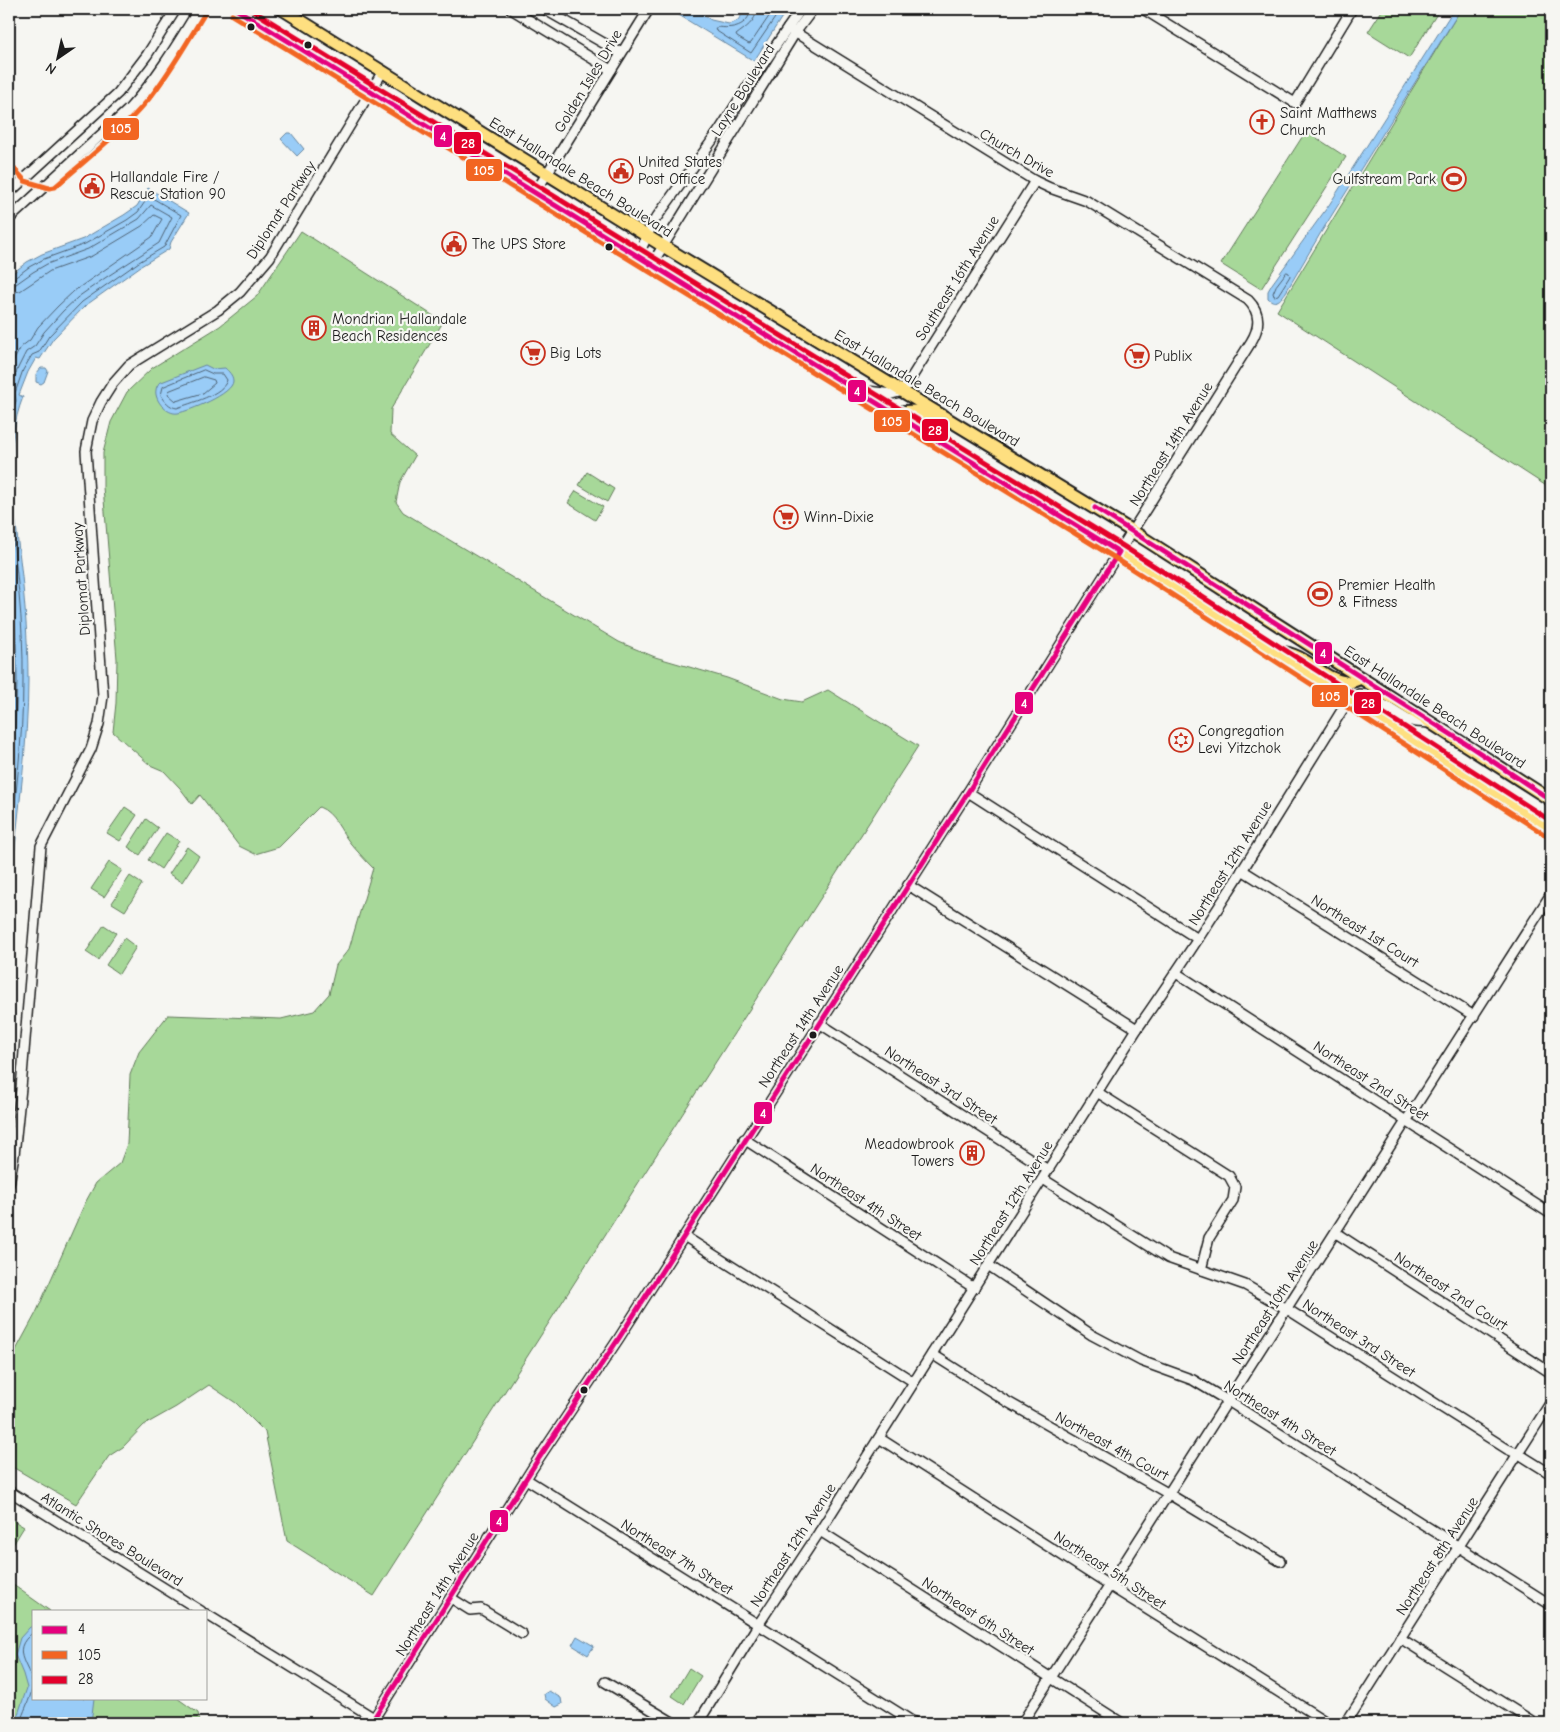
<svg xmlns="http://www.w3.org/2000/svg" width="1560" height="1732" font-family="'Comic Neue',sans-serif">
	<rect width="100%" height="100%" fill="#f6f6f2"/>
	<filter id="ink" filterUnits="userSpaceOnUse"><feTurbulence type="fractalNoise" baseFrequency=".02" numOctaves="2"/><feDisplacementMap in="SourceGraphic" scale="10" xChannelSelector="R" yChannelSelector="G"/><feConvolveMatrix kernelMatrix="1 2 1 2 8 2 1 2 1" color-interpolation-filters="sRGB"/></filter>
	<g filter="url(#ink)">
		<g fill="#a7d899" stroke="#627a5a">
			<path d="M 1383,9 L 1440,9 L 1409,58 L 1368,32 Z"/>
			<path d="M 1461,9 L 1551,9 L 1551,489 L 1277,311 Z"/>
			<path d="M 1306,131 L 1346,157 L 1261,289 L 1221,264 Z"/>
			<path d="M 301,231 L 443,322 L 391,409 L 390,434 L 415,456 L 400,482 L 396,502 L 403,512 L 619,642 L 655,657 L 727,678 L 783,699 L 802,702 L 828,690 L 918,746 L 374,1596 L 287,1541 L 265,1432 L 236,1403 L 209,1385 L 176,1407 L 144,1425 L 123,1447 L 109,1456 L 76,1504 L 9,1465 L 9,1363 L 36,1313 L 85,1203 L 96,1183 L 120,1163 L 127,1144 L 130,1075 L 139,1052 L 168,1015 L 281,1019 L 314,1011 L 329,994 L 336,965 L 349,949 L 373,868 C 365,860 358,852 351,844 C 340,831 335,813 319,807 L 279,847 L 255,854 L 239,846 L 200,795 L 192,804 L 180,788 L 164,771 L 150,765 L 113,732 L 116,703 L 117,659 L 103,487 L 103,453 L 111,422 L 127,392 L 152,368 L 220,326 L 257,296 Z"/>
			<path d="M 587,472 L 614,489 L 607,502 L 579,485 Z"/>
			<path d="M 576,491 L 603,507 L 595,520 L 568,503 Z"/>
			<path d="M 125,807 L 137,815 L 120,841 L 107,833 Z"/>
			<path d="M 146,819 L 158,828 L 140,855 L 128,847 Z"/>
			<path d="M 166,833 L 179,841 L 161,869 L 148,860 Z"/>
			<path d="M 187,847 L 199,856 L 182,882 L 169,874 Z"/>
			<path d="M 109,862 L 122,870 L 104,897 L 91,889 Z"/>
			<path d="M 130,876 L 142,884 L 125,911 L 112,903 Z"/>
			<path d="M 104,925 L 116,933 L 98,960 L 86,952 Z"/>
			<path d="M 124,938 L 136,947 L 119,974 L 106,965 Z"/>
			<path d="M 9,1518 L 24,1527 L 9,1551 Z"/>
			<path d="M 9,1582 L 50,1611 L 34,1611 L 34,1698 L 177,1698 L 198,1713 L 200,1723 L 9,1723 Z"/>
			<path d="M 689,1668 L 701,1676 L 684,1704 L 672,1696 Z"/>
		</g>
		<g fill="#99ccf7" stroke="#67869f">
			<path d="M 669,9 L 694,9 L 711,20 L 729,24 L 737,21 L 747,9 L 787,9 L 754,61 Z"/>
			<path d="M 1454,9 L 1461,9 L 1320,234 L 1286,292 C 1281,299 1276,306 1268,298 L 1268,291 L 1272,284 L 1329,205 Z"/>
			<path d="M 287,133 L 291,133 L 304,149 L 297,156 L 281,139 Z"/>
			<path d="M 148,188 L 189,213 L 171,242 L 169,249 L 141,266 L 85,306 L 53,339 L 40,359 L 36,358 L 28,372 L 19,395 L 23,397 C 4,446 13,493 18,543 C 24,589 28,635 28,680 C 28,746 18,812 12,877 L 9,895 L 9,276 L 27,262 L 42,254 L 83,239 L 124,215 L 137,206 Z"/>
			<path d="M 205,365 L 213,369 L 225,368 C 228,371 233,375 233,381 C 233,394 189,411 178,413 C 167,415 154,400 156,390 C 156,387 158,385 159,383 Z"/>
			<path d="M 41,368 L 46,368 L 48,371 L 44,382 L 41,384 L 36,382 L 36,374 Z"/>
			<path d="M 30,1627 L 34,1627 L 34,1698 L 94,1698 L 91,1723 L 15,1723 L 27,1688 L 23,1674 L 15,1655 L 20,1638 Z"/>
			<path d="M 577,1636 L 594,1646 L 588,1655 L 572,1645 Z"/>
			<path d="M 549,1691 L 561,1698 L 562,1704 L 556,1707 L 545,1699 L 544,1694 Z"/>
		</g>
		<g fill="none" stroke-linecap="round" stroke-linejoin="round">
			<g stroke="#4e6274" stroke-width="1">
				<path d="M 751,9 C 748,27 732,29 717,27 L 715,30 L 751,53 L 781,9"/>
				<path d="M 757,9 C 756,22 745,28 736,35 L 737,37 L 749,44 L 751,43 L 774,9"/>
				<path d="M 1287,272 L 1289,273 L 1290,276 L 1278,295 L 1274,296 L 1273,293 L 1276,286 Z"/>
				<path d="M 9,279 L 13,279 L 29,267 L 44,259 L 85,244 L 127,220 L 138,212 L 149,196 L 181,215 L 164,247 L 139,262 L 82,302 L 49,336 L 39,352 L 32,355 L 23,370 L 15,393 L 16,401 L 12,412 L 9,430"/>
				<path d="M 9,286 L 16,284 L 33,272 L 47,264 L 88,249 L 139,219 L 151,205 L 172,217 L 159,243 L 105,278 L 78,297 L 63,311 L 44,332 L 35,346 L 26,352 L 18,368 L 9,391"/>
				<path d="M 9,293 L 20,291 L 50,271 L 92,256 L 142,226 L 154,215 L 162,219 L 152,237 L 74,291 L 58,306 L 38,327 L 30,340 L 21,347 L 9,369"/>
				<path d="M 204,370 L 213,374 L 223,374 L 227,380 C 223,395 190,403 177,408 C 169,407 165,401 161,395 L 163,387 Z"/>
				<path d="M 204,377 L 214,380 L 215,383 L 203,393 L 176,401 L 168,394 L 169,391 Z"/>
				<path d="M 9,507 C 16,565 24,623 23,681 C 23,741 15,800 9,859"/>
				<path d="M 9,559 C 13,600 17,641 17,681 C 16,720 13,758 9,796"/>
				<path d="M 20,1723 C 23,1712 30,1700 32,1689 C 35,1668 5,1652 34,1632"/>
			</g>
			<g stroke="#1c1c1c" stroke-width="12">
				<g id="minor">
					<path d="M 511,9 L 611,70"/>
					<path d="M 544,9 L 621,53"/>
					<path d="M 1143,9 L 1295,103 L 1352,9"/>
					<path d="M 9,193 L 118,93 L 147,55 L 176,9"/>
					<path d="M 535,193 L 649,9"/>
					<path d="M 9,219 L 127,111 C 156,80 177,45 199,9"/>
					<path d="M 638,256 L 654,221 L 719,131 L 748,86 L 801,9"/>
					<path d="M 652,264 L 795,33 L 813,9"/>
					<path d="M 859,390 L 892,394 L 903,391 L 1035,181"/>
					<path d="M 968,792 L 1198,939"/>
					<path d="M 1242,870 L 1474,1016"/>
					<path d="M 908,885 L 1137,1029"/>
					<path d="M 1176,973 L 1551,1214"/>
					<path d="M 819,1023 L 1048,1170"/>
					<path d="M 1097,1092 L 1229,1176 L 1235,1187 L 1233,1200 L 1209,1238 L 1201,1270"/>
					<path d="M 744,1139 L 974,1288"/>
					<path d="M 1043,1179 L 1168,1258 L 1245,1285 L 1287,1309 L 1507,1449 L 1519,1454 L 1551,1474"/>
					<path d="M 9,1184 L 14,1155 L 21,1088 L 41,846 L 91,749 L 99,724 L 103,696 L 86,451 L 92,421 L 101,402 L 113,383 L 129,365 L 218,310 L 240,292 L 270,257 L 383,71"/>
					<path d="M 1336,1233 L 1551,1373"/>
					<path d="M 684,1236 L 914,1382"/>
					<path d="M 988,1265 L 1092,1335 L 1141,1361 L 1193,1380 L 1228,1401 L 1551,1605"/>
					<path d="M 932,1354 L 1006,1401 L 1169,1494 L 1280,1561"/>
					<path d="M 879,1438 L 1110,1586 L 1328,1723"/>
					<path d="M 526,1479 L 915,1723"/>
					<path d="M 9,1491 L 201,1611"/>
					<path d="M 820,1531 L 1122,1723"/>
					<path d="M 451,1598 L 470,1610 L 481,1609 L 522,1634"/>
					<path d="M 206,1614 L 382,1723"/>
					<path d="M 1400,1638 L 1535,1723"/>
					<path d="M 605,1682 L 674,1723"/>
					<path d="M 371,1723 L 539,1458 L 619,1338 L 968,792 L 1251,342 C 1260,327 1261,313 1248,300 L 1087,201 L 1050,188 L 1035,181 L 788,28"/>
					<path d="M 698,1723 L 758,1625 L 820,1531 L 1137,1029 C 1212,922 1280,810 1349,699 L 1359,694 L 1368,695 L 1408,720 L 1415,722 L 1431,723"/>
					<path d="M 1022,1723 L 1551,894"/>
					<path d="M 1346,1723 L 1551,1402"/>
				</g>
			</g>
			<g stroke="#1c1c1c" stroke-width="15">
				<g id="major">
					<path d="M 236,9 L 1119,552 L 1551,830"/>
					<path d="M 282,9 L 663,246 L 1132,531 L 1551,800"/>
					<path d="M 892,412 L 916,411 L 938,416"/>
					<path d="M 1279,652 C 1306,653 1324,681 1346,682 C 1351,683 1356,680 1361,678"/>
				</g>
			</g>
			<use href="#minor" stroke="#f6f6f2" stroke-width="9"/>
			<use href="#major" stroke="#fedf80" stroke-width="11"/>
			<g stroke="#f6f6f2" stroke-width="9">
				<g id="bus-1">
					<path d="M 236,9 L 1119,552 L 968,792 L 619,1338 L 539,1458 L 374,1718 L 382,1723"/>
					<path d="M 1095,508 L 1471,747 L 1551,800"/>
				</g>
			</g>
			<g stroke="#f6f6f2" stroke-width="9">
				<g id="bus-2">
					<path d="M 232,15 L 1115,558 L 1547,836"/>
					<path d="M 9,163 L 25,181 L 49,188 L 55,187 C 87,159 121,132 148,100 C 170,73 187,42 205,13"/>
				</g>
			</g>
			<g stroke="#f6f6f2" stroke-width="9">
				<path id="bus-3" d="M 250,9 L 1123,546 L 1551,821"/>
			</g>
			<use href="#bus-1" stroke="#e5007d" stroke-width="5"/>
			<use href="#bus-2" stroke="#f26522" stroke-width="5"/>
			<use href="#bus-3" stroke="#e4002b" stroke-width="5"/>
		</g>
	</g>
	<defs>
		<g id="church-ring" transform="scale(1.25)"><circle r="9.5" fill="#f6f6f2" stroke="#c8321e" stroke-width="1.5"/><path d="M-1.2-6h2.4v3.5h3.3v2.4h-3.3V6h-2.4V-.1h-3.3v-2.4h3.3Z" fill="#c8321e"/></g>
		<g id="civic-ring" transform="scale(1.25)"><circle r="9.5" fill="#f6f6f2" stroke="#c8321e" stroke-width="1.5"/><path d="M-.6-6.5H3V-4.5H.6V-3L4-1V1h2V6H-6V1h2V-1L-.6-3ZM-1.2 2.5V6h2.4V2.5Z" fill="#c8321e"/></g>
		<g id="stadium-ring" transform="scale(1.25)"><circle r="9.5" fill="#f6f6f2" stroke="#c8321e" stroke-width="1.5"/><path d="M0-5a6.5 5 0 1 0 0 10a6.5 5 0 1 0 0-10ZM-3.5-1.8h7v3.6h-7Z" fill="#c8321e"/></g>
		<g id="building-ring" transform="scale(1.25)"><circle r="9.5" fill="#f6f6f2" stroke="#c8321e" stroke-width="1.5"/><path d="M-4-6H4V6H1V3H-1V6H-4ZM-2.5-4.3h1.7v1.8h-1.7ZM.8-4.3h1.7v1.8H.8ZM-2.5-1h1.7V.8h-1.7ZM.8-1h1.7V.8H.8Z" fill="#c8321e"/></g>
		<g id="supermarket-ring" transform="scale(1.25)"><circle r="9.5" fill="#f6f6f2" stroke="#c8321e" stroke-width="1.5"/><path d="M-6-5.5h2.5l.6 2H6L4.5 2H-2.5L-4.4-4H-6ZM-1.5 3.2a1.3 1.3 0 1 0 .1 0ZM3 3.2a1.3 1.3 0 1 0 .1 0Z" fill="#c8321e"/></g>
		<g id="synagogue-ring" transform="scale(1.25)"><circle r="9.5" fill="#f6f6f2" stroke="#c8321e" stroke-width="1.5"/><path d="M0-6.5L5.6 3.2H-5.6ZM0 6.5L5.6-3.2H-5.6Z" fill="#c8321e"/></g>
	</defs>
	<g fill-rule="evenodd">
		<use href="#church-ring" x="1262" y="122"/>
		<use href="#civic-ring" x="621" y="171"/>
		<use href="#stadium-ring" x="1454" y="179"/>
		<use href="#civic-ring" x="92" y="186"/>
		<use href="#civic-ring" x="454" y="244"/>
		<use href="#building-ring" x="314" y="328"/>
		<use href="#supermarket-ring" x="533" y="353"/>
		<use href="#supermarket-ring" x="1137" y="356"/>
		<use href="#supermarket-ring" x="786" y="517"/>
		<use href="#stadium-ring" x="1320" y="594"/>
		<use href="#synagogue-ring" x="1181" y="740"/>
		<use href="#building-ring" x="972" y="1153"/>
	</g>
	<g fill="#1c1c1c" stroke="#f6f6f2" stroke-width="2">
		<circle cx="251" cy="27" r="4.5"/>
		<circle cx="308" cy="45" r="4.5"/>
		<circle cx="609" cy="247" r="4.5"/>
		<circle cx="813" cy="1035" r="4.5"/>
		<circle cx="584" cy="1390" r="4.5"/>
	</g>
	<g text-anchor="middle" stroke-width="4.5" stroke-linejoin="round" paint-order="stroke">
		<g font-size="15" fill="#1c1c1c" stroke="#f6f6f2">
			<text transform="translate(588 81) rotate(-59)" y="5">Golden Isles Drive</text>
			<text transform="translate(743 90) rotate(-58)" y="5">Layne Boulevard</text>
			<text transform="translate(1017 153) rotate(30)" y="5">Church Drive</text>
			<text transform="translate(581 177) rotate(32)" y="5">East Hallandale Beach Boulevard</text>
			<text transform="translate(281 210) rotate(-57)" y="5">Diplomat Parkway</text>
			<text transform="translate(957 278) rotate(-58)" y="5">Southeast 16th Avenue</text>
			<text transform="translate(927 388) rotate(31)" y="5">East Hallandale Beach Boulevard</text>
			<text transform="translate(1171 444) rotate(-58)" y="5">Northeast 14th Avenue</text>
			<text transform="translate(81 579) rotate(-94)" y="5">Diplomat Parkway</text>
			<text transform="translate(1435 707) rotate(33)" y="5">East Hallandale Beach Boulevard</text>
			<text transform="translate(1230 863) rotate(-58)" y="5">Northeast 12th Avenue</text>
			<text transform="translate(1365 931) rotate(32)" y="5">Northeast 1st Court</text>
			<text transform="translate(801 1026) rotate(-57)" y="5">Northeast 14th Avenue</text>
			<text transform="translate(1371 1081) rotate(33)" y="5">Northeast 2nd Street</text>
			<text transform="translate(941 1085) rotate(33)" y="5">Northeast 3rd Street</text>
			<text transform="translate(866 1202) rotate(33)" y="5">Northeast 4th Street</text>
			<text transform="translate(1011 1203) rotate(-58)" y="5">Northeast 12th Avenue</text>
			<text transform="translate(1451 1291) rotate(33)" y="5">Northeast 2nd Court</text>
			<text transform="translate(1275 1302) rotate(-57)" y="5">Northeast 10th Avenue</text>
			<text transform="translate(1359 1338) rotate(33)" y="5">Northeast 3rd Street</text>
			<text transform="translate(1280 1418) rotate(32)" y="5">Northeast 4th Street</text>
			<text transform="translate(1112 1446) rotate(29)" y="5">Northeast 4th Court</text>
			<text transform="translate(112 1539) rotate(32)" y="5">Atlantic Shores Boulevard</text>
			<text transform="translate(793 1545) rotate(-57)" y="5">Northeast 12th Avenue</text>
			<text transform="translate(1437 1556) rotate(-57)" y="5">Northeast 8th Avenue</text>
			<text transform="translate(677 1557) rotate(32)" y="5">Northeast 7th Street</text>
			<text transform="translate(1110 1570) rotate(33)" y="5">Northeast 5th Street</text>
			<text transform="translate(437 1594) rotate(-58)" y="5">Northeast 14th Avenue</text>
			<text transform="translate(978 1616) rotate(33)" y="5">Northeast 6th Street</text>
		</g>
		<g font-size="15" fill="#1c1c1c" stroke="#f6f6f2" text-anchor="start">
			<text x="1280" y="118">Saint Matthews<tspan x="1280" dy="17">Church</tspan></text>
			<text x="638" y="167">United States<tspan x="638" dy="17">Post Office</tspan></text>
			<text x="110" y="182">Hallandale Fire /<tspan x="110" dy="17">Rescue Station 90</tspan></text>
			<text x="1436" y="184" text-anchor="end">Gulfstream Park</text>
			<text x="472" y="249">The UPS Store</text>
			<text x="332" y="324">Mondrian Hallandale<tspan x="332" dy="17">Beach Residences</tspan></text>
			<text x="550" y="358">Big Lots</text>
			<text x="1154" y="361">Publix</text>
			<text x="804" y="522">Winn-Dixie</text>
			<text x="1338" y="590">Premier Health<tspan x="1338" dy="17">&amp; Fitness</tspan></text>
			<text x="1198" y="736">Congregation<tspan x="1198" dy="17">Levi Yitzchok</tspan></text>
			<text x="954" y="1149" text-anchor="end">Meadowbrook<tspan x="954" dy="17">Towers</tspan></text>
		</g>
	</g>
	<g stroke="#f6f6f2" stroke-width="2">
		<rect x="102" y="117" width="38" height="24" rx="5" fill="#f26522"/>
		<rect x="433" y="124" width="20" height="24" rx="5" fill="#e5007d"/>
		<rect x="453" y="131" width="29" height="24" rx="5" fill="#e4002b"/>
		<rect x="465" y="158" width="38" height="24" rx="5" fill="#f26522"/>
		<rect x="847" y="379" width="20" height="24" rx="5" fill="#e5007d"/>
		<rect x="873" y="409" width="38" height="24" rx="5" fill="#f26522"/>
		<rect x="921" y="418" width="28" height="24" rx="5" fill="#e4002b"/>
		<rect x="1314" y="641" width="19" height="24" rx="5" fill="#e5007d"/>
		<rect x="1311" y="684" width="38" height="24" rx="5" fill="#f26522"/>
		<rect x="1014" y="691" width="20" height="24" rx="5" fill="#e5007d"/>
		<rect x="1353" y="691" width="29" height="24" rx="5" fill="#e4002b"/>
		<rect x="753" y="1101" width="20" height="24" rx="5" fill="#e5007d"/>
		<rect x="489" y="1509" width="20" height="24" rx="5" fill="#e5007d"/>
	</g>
	<g font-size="14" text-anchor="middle" font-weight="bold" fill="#fff">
		<text x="121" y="133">105</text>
		<text x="443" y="141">4</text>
		<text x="468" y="148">28</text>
		<text x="484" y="175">105</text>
		<text x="857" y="396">4</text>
		<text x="892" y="426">105</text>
		<text x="935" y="435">28</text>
		<text x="1323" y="658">4</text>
		<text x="1330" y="701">105</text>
		<text x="1024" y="708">4</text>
		<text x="1368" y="708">28</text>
		<text x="763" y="1118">4</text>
		<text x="499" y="1526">4</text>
	</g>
	<rect width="1560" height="1732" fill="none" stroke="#f6f6f2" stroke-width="30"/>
	<rect x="15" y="15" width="1530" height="1702" fill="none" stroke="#1c1c1c" stroke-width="2" filter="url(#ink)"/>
	<rect x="32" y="1610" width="175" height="90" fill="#f6f6f2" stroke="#9f9f9c"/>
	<rect x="42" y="1626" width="25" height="8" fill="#e5007d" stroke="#9f9f9c"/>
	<text x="78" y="1634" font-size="15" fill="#1c1c1c">4</text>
	<rect x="42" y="1651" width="25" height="8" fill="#f26522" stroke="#9f9f9c"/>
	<text x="78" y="1660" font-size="15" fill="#1c1c1c">105</text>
	<rect x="42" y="1676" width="25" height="8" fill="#e4002b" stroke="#9f9f9c"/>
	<text x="78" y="1684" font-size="15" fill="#1c1c1c">28</text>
	<g transform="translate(58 58) rotate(214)" stroke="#f6f6f2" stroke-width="4" paint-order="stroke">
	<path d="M0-4L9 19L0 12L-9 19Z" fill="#1c1c1c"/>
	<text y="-8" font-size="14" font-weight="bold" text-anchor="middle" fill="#1c1c1c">N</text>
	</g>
</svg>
